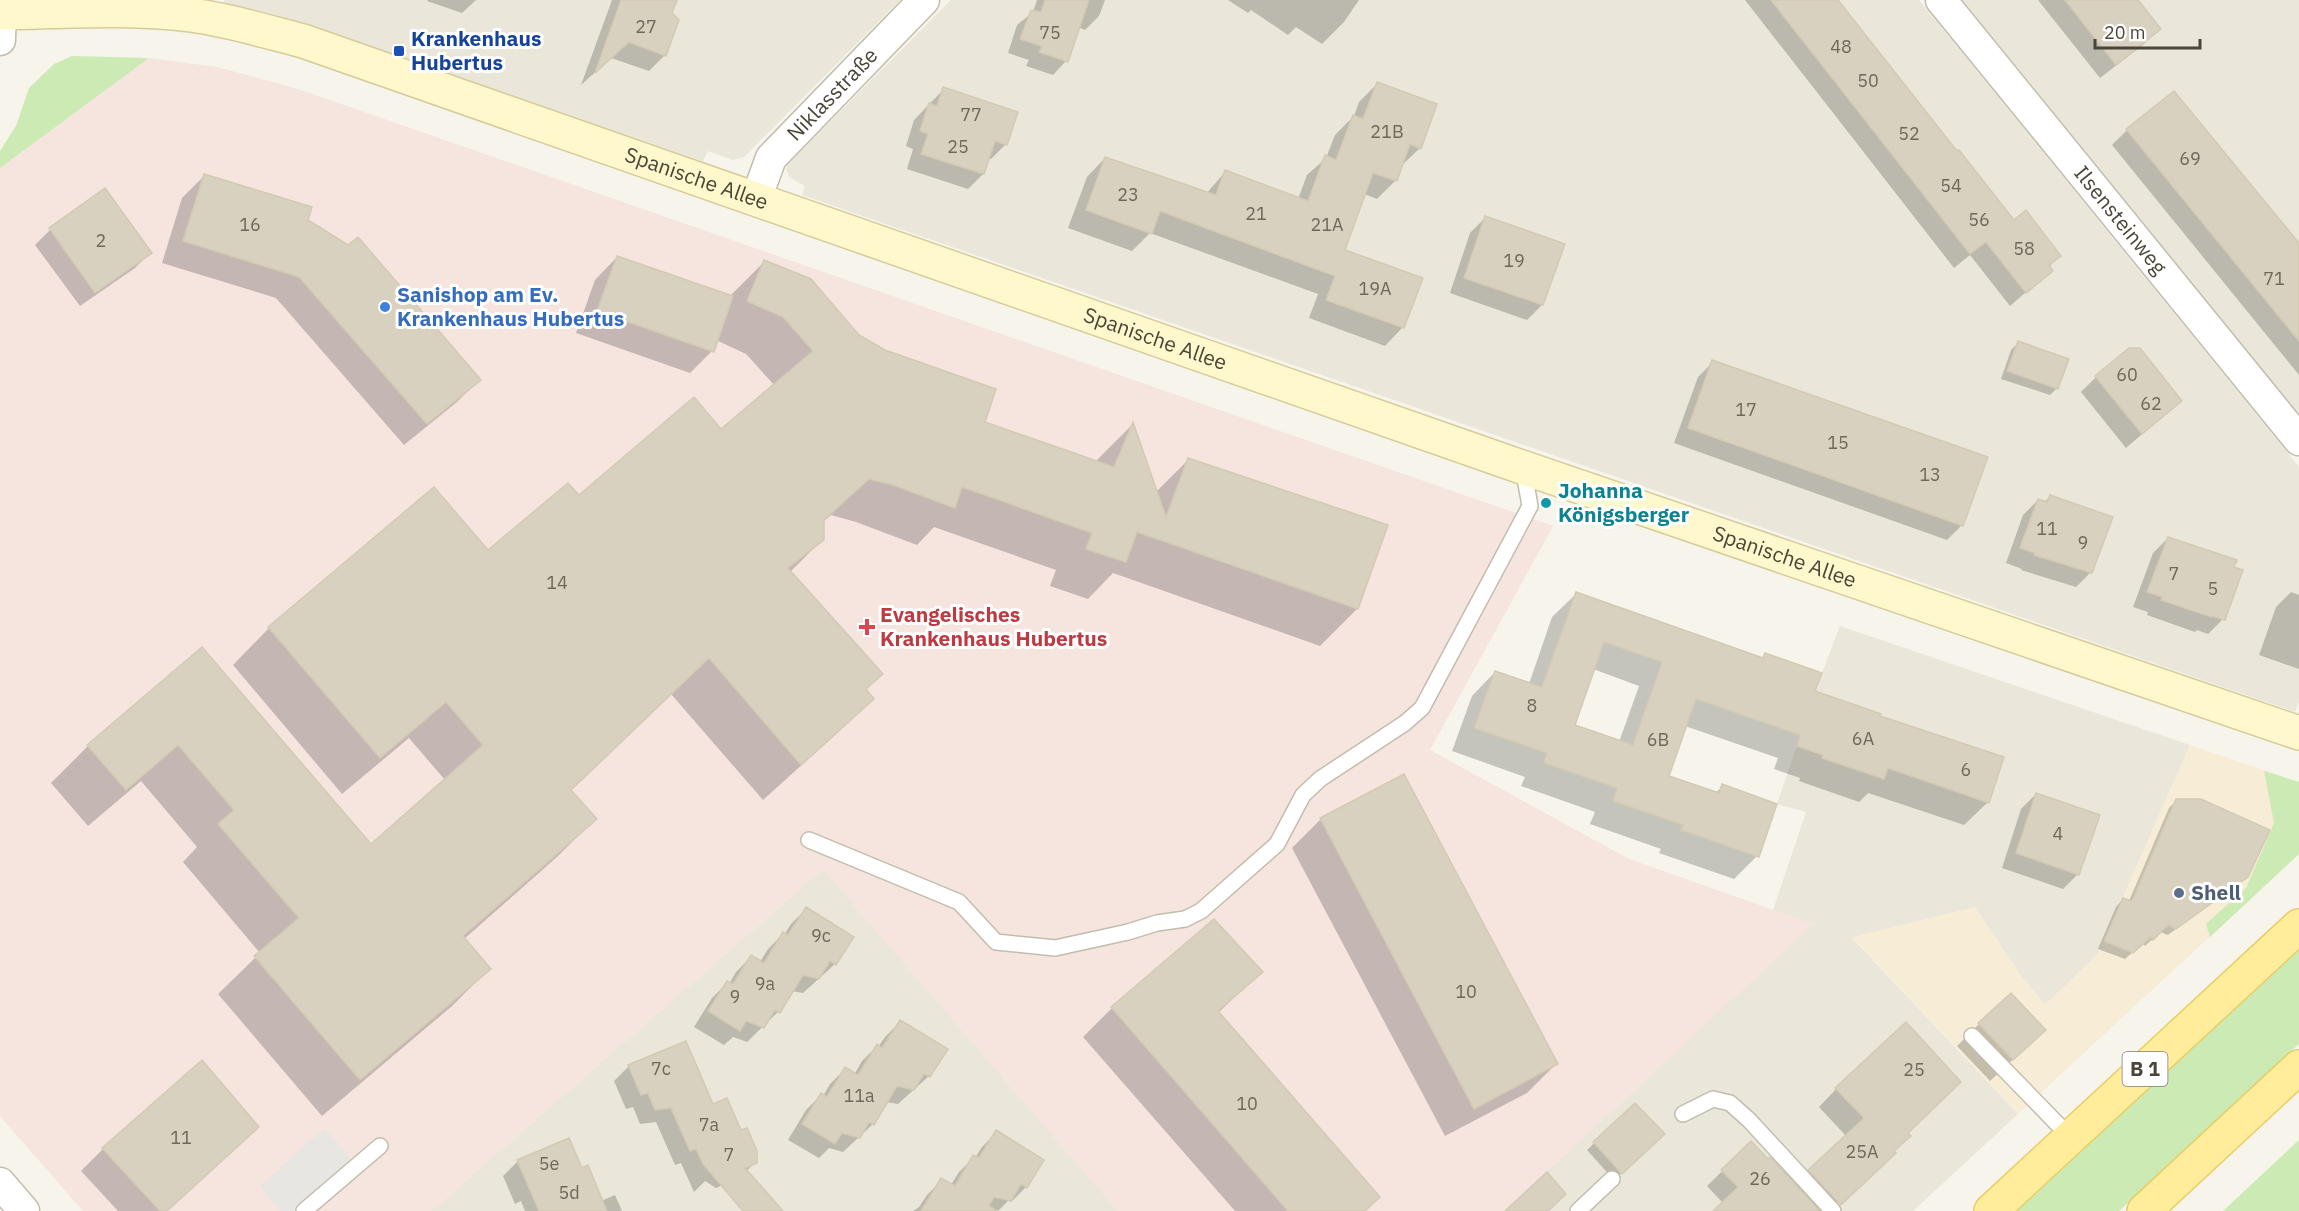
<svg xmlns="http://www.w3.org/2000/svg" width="2299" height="1211" font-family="'IBM Plex Sans',sans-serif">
	<rect width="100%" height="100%" fill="#f6f4eb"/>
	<g fill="#eae6d9">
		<path d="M 224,0 L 900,0 L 744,157 L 733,160 L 708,151 L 703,161 L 333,33 L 274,14 L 225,4 Z"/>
		<path d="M 951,0 L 1919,0 L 2299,467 L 2299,702 L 2295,712 L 802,195 L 805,186 L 789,177 L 786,169 L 788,164 Z"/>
		<path d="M 1960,0 L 2299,0 L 2299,416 Z"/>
		<path d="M 1840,626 L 2190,745 L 2098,954 L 2045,1005 L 2023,978 L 1852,938 L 2018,1114 L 1913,1211 L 1505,1211 L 1812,924 L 1773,910 L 1806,812 L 1777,804 L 1822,673 Z"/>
		<path d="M 823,869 L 1118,1211 L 431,1211 Z"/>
	</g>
	<path fill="#f7edd7" d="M 2190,745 L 2299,782 L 2299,854 L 2018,1114 L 1852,937 L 1975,907 L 2023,978 L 2045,1005 L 2098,954 Z"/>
	<path fill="#f6e4df" d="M 149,58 L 217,67 L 298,89 L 1553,526 L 1430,750 L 1629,859 L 1813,924 L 1505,1211 L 1118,1211 L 823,869 L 431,1211 L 83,1211 L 0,1116 L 0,168 Z"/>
	<g fill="#cceab4">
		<path d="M 72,56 L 149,58 L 0,168 L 0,151 L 16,126 L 29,88 L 54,64 Z"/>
		<path d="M 2264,771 L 2299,782 L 2299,854 L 2210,937 L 2206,924 L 2246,888 L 2274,823 Z"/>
		<path d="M 2299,946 L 2299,1044 L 2119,1211 L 2013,1211 Z"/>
		<path d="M 2299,1140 L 2299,1211 L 2223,1211 Z"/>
	</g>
	<path fill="#e7e6e2" d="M 325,1128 L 356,1165 L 304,1211 L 280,1211 L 260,1186 Z"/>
	<g fill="#0003" fill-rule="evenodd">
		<path d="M 428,0 L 476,0 L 462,13 L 427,1 Z"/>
		<path d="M 612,0 L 675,0 L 670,14 L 665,55 L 649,71 L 611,58 L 581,85 Z"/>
		<path d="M 1037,0 L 1105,0 L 1099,16 L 1085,30 L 1078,27 L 1066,61 L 1053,75 L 1026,66 L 1029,60 L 1008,53 L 1017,25 L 1033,12 Z"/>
		<path d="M 1228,0 L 1359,0 L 1344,22 L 1322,44 L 1296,27 L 1288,35 L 1251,10 L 1248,13 Z"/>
		<path d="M 1745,0 L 1836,0 L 2013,222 L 2059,256 L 2049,267 L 2051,270 L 2010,306 L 1970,255 L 1954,268 Z"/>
		<path d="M 2038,0 L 2136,0 L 2159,29 L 2144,44 L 2100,78 Z"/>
		<path d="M 1377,84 L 1420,148 L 1401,166 L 1395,181 L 1377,199 L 1364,194 L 1343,251 L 1403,327 L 1385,346 L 1309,318 L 1318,294 L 1150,233 L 1132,251 L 1068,228 L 1087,177 L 1105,158 L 1206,194 L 1225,172 L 1298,199 L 1307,175 L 1326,158 L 1335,135 L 1354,116 L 1359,102 Z"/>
		<path d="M 944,89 L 1006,144 L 991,159 L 988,158 L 983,174 L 968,189 L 907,169 L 913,149 L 906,146 L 914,120 Z"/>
		<path d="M 2127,130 L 2299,246 L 2299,375 L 2112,145 Z"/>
		<path d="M 204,176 L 306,221 L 348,247 L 479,380 L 457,402 L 404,445 L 276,298 L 162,263 L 182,198 Z"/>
		<path d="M 104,190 L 150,253 L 135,268 L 80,306 L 35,245 L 50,230 Z"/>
		<path d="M 1485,218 L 1542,305 L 1527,320 L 1450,293 L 1470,233 Z"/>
		<path d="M 617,257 L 730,296 L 764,262 L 858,336 L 983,423 L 1095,462 L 1132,425 L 1156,492 L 1188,460 L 1357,609 L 1320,646 L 1113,573 L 1088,599 L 1050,586 L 1056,570 L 934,527 L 917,545 L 856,522 L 831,515 L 822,523 L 823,539 L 790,572 L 881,674 L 865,690 L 872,698 L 835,735 L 763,800 L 671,694 L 569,791 L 595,819 L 558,856 L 464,939 L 489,969 L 452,1006 L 322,1116 L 218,994 L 260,953 L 183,862 L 197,847 L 141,781 L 88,826 L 51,783 L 88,746 L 202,649 L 370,846 L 445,780 L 409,738 L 342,794 L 233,665 L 269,628 L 488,552 L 579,497 L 721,431 L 775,386 L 746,354 L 716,340 L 712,351 L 690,373 L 576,333 L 595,280 Z"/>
		<path d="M 2018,343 L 2057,388 L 2050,395 L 2001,379 L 2011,350 Z"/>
		<path d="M 1713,362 L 1962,525 L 1947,540 L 1674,443 L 1698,377 Z"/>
		<path d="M 2096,377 L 2180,401 L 2126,448 L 2081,392 Z"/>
		<path d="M 2050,497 L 2091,572 L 2076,587 L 2021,570 L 2022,569 L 2006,563 L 2023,515 L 2038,500 L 2044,502 Z"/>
		<path d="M 2168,538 L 2223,619 L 2208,634 L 2197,630 L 2195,632 L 2147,615 L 2148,612 L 2133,607 L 2153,553 Z"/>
		<path d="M 2291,592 L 2299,595 L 2299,669 L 2259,655 L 2276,607 Z"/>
		<path d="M 1576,594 L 1761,659 L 1765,655 L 1813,692 L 1878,717 L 1988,802 L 1964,825 L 1868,793 L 1859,802 L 1799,781 L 1800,778 L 1774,769 L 1778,758 L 1685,726 L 1667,777 L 1715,793 L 1723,786 L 1757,856 L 1734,879 L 1659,853 L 1661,849 L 1590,824 L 1595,812 L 1521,786 L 1525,777 L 1452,751 L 1472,696 L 1495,672 L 1529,684 L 1552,617 ZM 1593,669 L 1639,686 L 1619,742 L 1573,726 Z"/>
		<path d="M 2036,794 L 2078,874 L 2063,889 L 2002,868 L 2021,809 Z"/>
		<path d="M 2176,801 L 2246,876 L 2168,935 L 2160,932 L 2145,946 L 2143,943 L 2125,959 L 2098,949 L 2116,907 L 2123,899 L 2129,901 L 2169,808 Z"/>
		<path d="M 1321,819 L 1556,1064 L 1527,1093 L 1445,1136 L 1292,848 Z"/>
		<path d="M 806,909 L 835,964 L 803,993 L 791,991 L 778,1012 L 747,1042 L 733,1037 L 724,1045 L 694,1027 L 712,998 L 727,983 L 729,984 L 736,972 L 751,957 L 760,962 L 768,949 L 783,934 L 784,935 L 791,924 Z"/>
		<path d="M 1214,921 L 1261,972 L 1218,1013 L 1364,1211 L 1235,1211 L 1083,1037 L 1112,1008 Z"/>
		<path d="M 900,1022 L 929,1076 L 898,1104 L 886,1102 L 873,1124 L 843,1152 L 829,1148 L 819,1158 L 788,1140 L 806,1110 L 821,1095 L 823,1096 L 830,1084 L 845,1069 L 854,1075 L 862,1061 L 877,1046 L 878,1047 L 885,1037 Z"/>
		<path d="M 1979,1024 L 2021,1052 L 1990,1081 L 1957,1046 Z"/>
		<path d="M 629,1066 L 713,1106 L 756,1162 L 740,1177 L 716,1188 L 705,1181 L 694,1192 L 681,1163 L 675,1165 L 656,1122 L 640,1124 L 633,1107 L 626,1109 L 614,1081 Z"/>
		<path d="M 1836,1089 L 1906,1133 L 1827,1211 L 1715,1211 L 1723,1203 L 1707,1186 L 1751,1143 L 1795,1186 L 1846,1136 L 1819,1107 Z"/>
		<path d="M 1635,1105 L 1655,1141 L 1614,1180 L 1587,1150 Z"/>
		<path d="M 997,1132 L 1026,1187 L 1011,1202 L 1009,1200 L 998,1211 L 913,1211 L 919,1207 L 927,1195 L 942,1180 L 951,1185 L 959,1172 L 974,1157 L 975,1158 L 982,1147 Z"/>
		<path d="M 103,1149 L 167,1211 L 118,1211 L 81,1171 Z"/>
		<path d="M 518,1161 L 581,1171 L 601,1201 L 615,1195 L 622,1211 L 525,1211 L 521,1201 L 515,1204 L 503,1176 Z"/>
	</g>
	<g fill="#d8d1c0" stroke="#d3cab3" stroke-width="1.5" fill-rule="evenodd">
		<path d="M 621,0 L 677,0 L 672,13 L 679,20 L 666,56 L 629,42 L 595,73 Z"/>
		<path d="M 1045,0 L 1089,0 L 1068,62 L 1039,52 L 1042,46 L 1020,39 L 1031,10 L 1041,12 Z"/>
		<path d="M 1771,0 L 1838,0 L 1957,151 L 1959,150 L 2014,220 L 2026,210 L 2061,256 L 2049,265 L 2053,271 L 2026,293 L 1986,242 L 1970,254 Z"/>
		<path d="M 2065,0 L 2138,0 L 2161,29 L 2116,65 Z"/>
		<path d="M 1377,82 L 1437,104 L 1421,149 L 1410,144 L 1397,181 L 1373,173 L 1345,250 L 1423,278 L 1404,328 L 1326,300 L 1335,276 L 1160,211 L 1152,234 L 1086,210 L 1105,157 L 1216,195 L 1225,170 L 1308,201 L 1325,155 L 1336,160 L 1353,115 L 1363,119 Z"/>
		<path d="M 943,87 L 1018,112 L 1007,145 L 995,141 L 984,174 L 921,154 L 928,134 L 920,131 L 924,118 L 929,103 L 937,106 Z"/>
		<path d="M 2174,91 L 2299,243 L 2299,341 L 2126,129 Z"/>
		<path d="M 204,174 L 312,207 L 308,220 L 348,245 L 358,237 L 481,380 L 427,424 L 299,277 L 183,241 Z"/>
		<path d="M 105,188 L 152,253 L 95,293 L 49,228 Z"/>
		<path d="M 1485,216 L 1565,244 L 1543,305 L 1464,278 Z"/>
		<path d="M 617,256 L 733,296 L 714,352 L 597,311 Z"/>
		<path d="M 764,260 L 811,279 L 859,335 L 885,350 L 996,389 L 985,422 L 1114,467 L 1133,422 L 1166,517 L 1188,458 L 1388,525 L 1358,609 L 1137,532 L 1126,562 L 1086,549 L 1092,533 L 962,487 L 955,508 L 893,485 L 869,479 L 824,520 L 824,540 L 788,568 L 883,674 L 866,689 L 874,699 L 801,765 L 709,658 L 571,790 L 597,819 L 463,936 L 491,969 L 360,1080 L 254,956 L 299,918 L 218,824 L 234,810 L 178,745 L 126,790 L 87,745 L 202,647 L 371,844 L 483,745 L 446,702 L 380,758 L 268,627 L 434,487 L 488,550 L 568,483 L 579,495 L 694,397 L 721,429 L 813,351 L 783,317 L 747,301 Z"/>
		<path d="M 2018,341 L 2069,359 L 2058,389 L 2007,371 Z"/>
		<path d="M 2129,348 L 2140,348 L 2182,401 L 2142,434 L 2095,376 Z"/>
		<path d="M 1712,360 L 1988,457 L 1963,526 L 1688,428 Z"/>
		<path d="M 2050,495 L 2113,517 L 2092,573 L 2034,555 L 2035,553 L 2020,548 L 2038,499 L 2047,502 Z"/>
		<path d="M 2168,537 L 2237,560 L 2234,567 L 2243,570 L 2225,620 L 2212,616 L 2211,617 L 2161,600 L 2162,597 L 2147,592 Z"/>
		<path d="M 1576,592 L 1763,658 L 1765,653 L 1822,673 L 1815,691 L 1881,714 L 1880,716 L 2004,757 L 1989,803 L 1888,768 L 1884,779 L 1822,758 L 1823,755 L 1797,746 L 1800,735 L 1696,699 L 1669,776 L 1719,793 L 1722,784 L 1777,804 L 1759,857 L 1681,830 L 1683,825 L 1613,801 L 1617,788 L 1544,763 L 1547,753 L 1474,728 L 1495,671 L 1542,687 ZM 1604,642 L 1662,662 L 1633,745 L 1575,725 Z"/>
		<path d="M 1404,774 L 1558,1064 L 1474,1109 L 1320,818 Z"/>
		<path d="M 2036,793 L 2100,815 L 2079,875 L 2016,853 Z"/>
		<path d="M 2176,799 L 2201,799 L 2270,830 L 2248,877 L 2176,929 L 2168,925 L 2153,940 L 2151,937 L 2133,953 L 2104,941 L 2123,898 L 2132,901 Z"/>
		<path d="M 806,907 L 854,937 L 836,965 L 830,961 L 819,979 L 803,975 L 780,1013 L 775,1010 L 764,1028 L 746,1021 L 740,1031 L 708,1011 L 727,981 L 733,984 L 751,955 L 764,963 L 783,932 L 788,935 Z"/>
		<path d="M 1214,919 L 1263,972 L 1218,1011 L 1380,1197 L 1365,1211 L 1288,1211 L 1111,1007 Z"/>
		<path d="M 2011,993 L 2046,1030 L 2013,1060 L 1978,1023 Z"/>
		<path d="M 900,1020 L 948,1049 L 930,1077 L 924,1074 L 914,1090 L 897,1086 L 874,1125 L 869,1122 L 860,1138 L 842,1133 L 835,1144 L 802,1124 L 821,1093 L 827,1097 L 845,1067 L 858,1075 L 877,1044 L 882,1048 Z"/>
		<path d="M 1906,1022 L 1961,1082 L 1908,1133 L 1911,1136 L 1894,1151 L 1896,1153 L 1841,1205 L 1808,1170 L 1864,1118 L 1835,1088 Z"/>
		<path d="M 686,1041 L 713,1104 L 727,1098 L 741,1130 L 747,1128 L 757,1151 L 757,1163 L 745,1168 L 783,1211 L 743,1211 L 703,1164 L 696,1149 L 690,1151 L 671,1108 L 655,1110 L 648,1093 L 641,1095 L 628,1065 Z"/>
		<path d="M 202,1060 L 259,1127 L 167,1211 L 160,1211 L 102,1148 Z"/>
		<path d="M 1635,1103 L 1665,1134 L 1622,1174 L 1593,1142 Z"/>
		<path d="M 996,1130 L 1044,1160 L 1027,1188 L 1021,1184 L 1011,1201 L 994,1197 L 989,1206 L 997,1211 L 921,1211 L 941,1178 L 955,1186 L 973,1155 L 979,1158 Z"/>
		<path d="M 569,1138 L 582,1168 L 588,1165 L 607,1211 L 539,1211 L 517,1160 Z"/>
		<path d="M 1751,1141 L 1768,1159 L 1770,1157 L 1820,1211 L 1713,1211 L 1738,1187 L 1721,1170 Z"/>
		<path d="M 1547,1172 L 1566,1194 L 1548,1211 L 1505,1211 Z"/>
	</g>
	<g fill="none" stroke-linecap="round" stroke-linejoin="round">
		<g stroke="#c2bdad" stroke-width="18">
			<g id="service">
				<path d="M 809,840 L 959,902 L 996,942 L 1055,948 L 1128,932 L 1157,923 L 1185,919 L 1201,911 L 1277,844 L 1303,795 L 1320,779 L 1405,723 L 1422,708 L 1530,506 L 1523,467"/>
				<path d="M 1972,1036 L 2071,1138"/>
				<path d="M 1683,1114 L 1713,1099 L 1730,1103 L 1749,1120 L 1833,1211"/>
				<path d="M 304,1211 L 380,1146"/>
				<path d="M 1578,1211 L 1612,1179"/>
			</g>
		</g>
		<g stroke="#c2bdad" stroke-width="33">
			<g id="minor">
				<path id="s1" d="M 1941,0 L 2299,440"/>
				<path d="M 0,40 L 1,0"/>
				<path id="s2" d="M 756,199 L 771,158 L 924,0"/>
				<path d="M 0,1183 L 24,1211"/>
			</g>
		</g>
		<g stroke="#d6cc9a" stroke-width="36">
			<g id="secondary">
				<path id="s3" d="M 0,13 C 63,12 127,7 190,15 C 228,20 265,31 303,41 L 1513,464 L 2299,733"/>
			</g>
		</g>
		<g stroke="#e7ce68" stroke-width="36">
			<g id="primary">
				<path d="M 1991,1211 L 2299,926"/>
				<path d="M 2144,1211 L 2299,1067"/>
			</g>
		</g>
		<use href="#service" stroke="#fff" stroke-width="15"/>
		<use href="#minor" stroke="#fff" stroke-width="30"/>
		<use href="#secondary" stroke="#fff8cc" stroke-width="33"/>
		<use href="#primary" stroke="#ffed9b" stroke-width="33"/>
	</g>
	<rect fill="#1a4fb4" stroke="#fff" stroke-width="2" x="393" y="45" width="12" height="12" rx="3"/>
	<circle fill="#3f7fe0" stroke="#fff" stroke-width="2" cx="385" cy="307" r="6"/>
	<circle fill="#0f9aa8" stroke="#fff" stroke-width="2" cx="1546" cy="503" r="6"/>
	<path fill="#e0444e" stroke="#fff" stroke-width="2" d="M864 618h6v6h6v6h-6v6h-6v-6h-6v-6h6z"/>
	<circle fill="#5c6f8a" stroke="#fff" stroke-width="2" cx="2179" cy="893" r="6"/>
	<g text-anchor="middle" stroke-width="6" stroke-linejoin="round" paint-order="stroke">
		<g font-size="18" fill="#6e685a">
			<text x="646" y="33">27</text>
			<text x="1050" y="39">75</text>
			<text x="1841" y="53">48</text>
			<text x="1868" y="87">50</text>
			<text x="971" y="121">77</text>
			<text x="1387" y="138">21B</text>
			<text x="1909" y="140">52</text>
			<text x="958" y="153">25</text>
			<text x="2190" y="165">69</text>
			<text x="1951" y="192">54</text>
			<text x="1128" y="201">23</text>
			<text x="1256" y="220">21</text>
			<text x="1979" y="226">56</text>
			<text x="250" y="231">16</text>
			<text x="1327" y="231">21A</text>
			<text x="101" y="247">2</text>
			<text x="2024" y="255">58</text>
			<text x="1514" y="267">19</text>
			<text x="2274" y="285">71</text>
			<text x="1375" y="295">19A</text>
			<text x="2127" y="381">60</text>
			<text x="2151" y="410">62</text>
			<text x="1746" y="416">17</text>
			<text x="1838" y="449">15</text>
			<text x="1930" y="481">13</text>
			<text x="2047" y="535">11</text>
			<text x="2083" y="549">9</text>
			<text x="2174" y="580">7</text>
			<text x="557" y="589">14</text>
			<text x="2213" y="595">5</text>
			<text x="1532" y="712">8</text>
			<text x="1863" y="745">6A</text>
			<text x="1658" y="746">6B</text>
			<text x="1966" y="776">6</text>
			<text x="2058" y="840">4</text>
			<text x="821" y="942">9c</text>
			<text x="765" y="990">9a</text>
			<text x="1466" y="998">10</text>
			<text x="735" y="1003">9</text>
			<text x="661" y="1075">7c</text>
			<text x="1914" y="1076">25</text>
			<text x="859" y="1102">11a</text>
			<text x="1247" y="1110">10</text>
			<text x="709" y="1131">7a</text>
			<text x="181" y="1144">11</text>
			<text x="1862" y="1158">25A</text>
			<text x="729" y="1161">7</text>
			<text x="549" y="1170">5e</text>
			<text x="1760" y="1185">26</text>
			<text x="569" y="1199">5d</text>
		</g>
		<rect fill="#fff" stroke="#807d74" stroke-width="1.5" x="2122.5" y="1052" width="45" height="34" rx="4.5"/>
		<g font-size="20" font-weight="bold" fill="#4a4538">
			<text x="2145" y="1076">B 1</text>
		</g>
		<g font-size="21" font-weight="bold" fill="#164399" stroke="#fff" text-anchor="start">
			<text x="411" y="46">Krankenhaus<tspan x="411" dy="24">Hubertus</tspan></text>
		</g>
		<g font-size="21" fill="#4a4538" stroke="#fff">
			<text dy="7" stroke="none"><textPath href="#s2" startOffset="132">Niklasstraße</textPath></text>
			<text dy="7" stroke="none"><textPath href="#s3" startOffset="723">Spanische Allee</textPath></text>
			<text dy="7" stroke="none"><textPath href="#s1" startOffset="284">Ilsensteinweg</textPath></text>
			<text dy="7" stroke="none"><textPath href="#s3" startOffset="1209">Spanische Allee</textPath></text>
			<text dy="7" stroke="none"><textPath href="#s3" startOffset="1875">Spanische Allee</textPath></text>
		</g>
		<g font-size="21" font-weight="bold" fill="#366cbe" stroke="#fff" text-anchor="start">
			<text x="397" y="302">Sanishop am Ev.<tspan x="397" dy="24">Krankenhaus Hubertus</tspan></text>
		</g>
		<g font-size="21" font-weight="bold" fill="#0d838f" stroke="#fff" text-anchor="start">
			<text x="1558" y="498">Johanna<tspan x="1558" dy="24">Königsberger</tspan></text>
		</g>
		<g font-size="21" font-weight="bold" fill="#be3a42" stroke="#fff" text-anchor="start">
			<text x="880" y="622">Evangelisches<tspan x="880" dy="24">Krankenhaus Hubertus</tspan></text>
		</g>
		<g font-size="21" font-weight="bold" fill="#4e5e75" stroke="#fff" text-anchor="start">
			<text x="2191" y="900">Shell</text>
		</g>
	</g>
	<path d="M2095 39v9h105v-9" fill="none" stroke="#4a4538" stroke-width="3"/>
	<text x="2104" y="39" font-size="18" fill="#4a4538" stroke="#ffffff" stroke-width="4.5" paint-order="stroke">20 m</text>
</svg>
